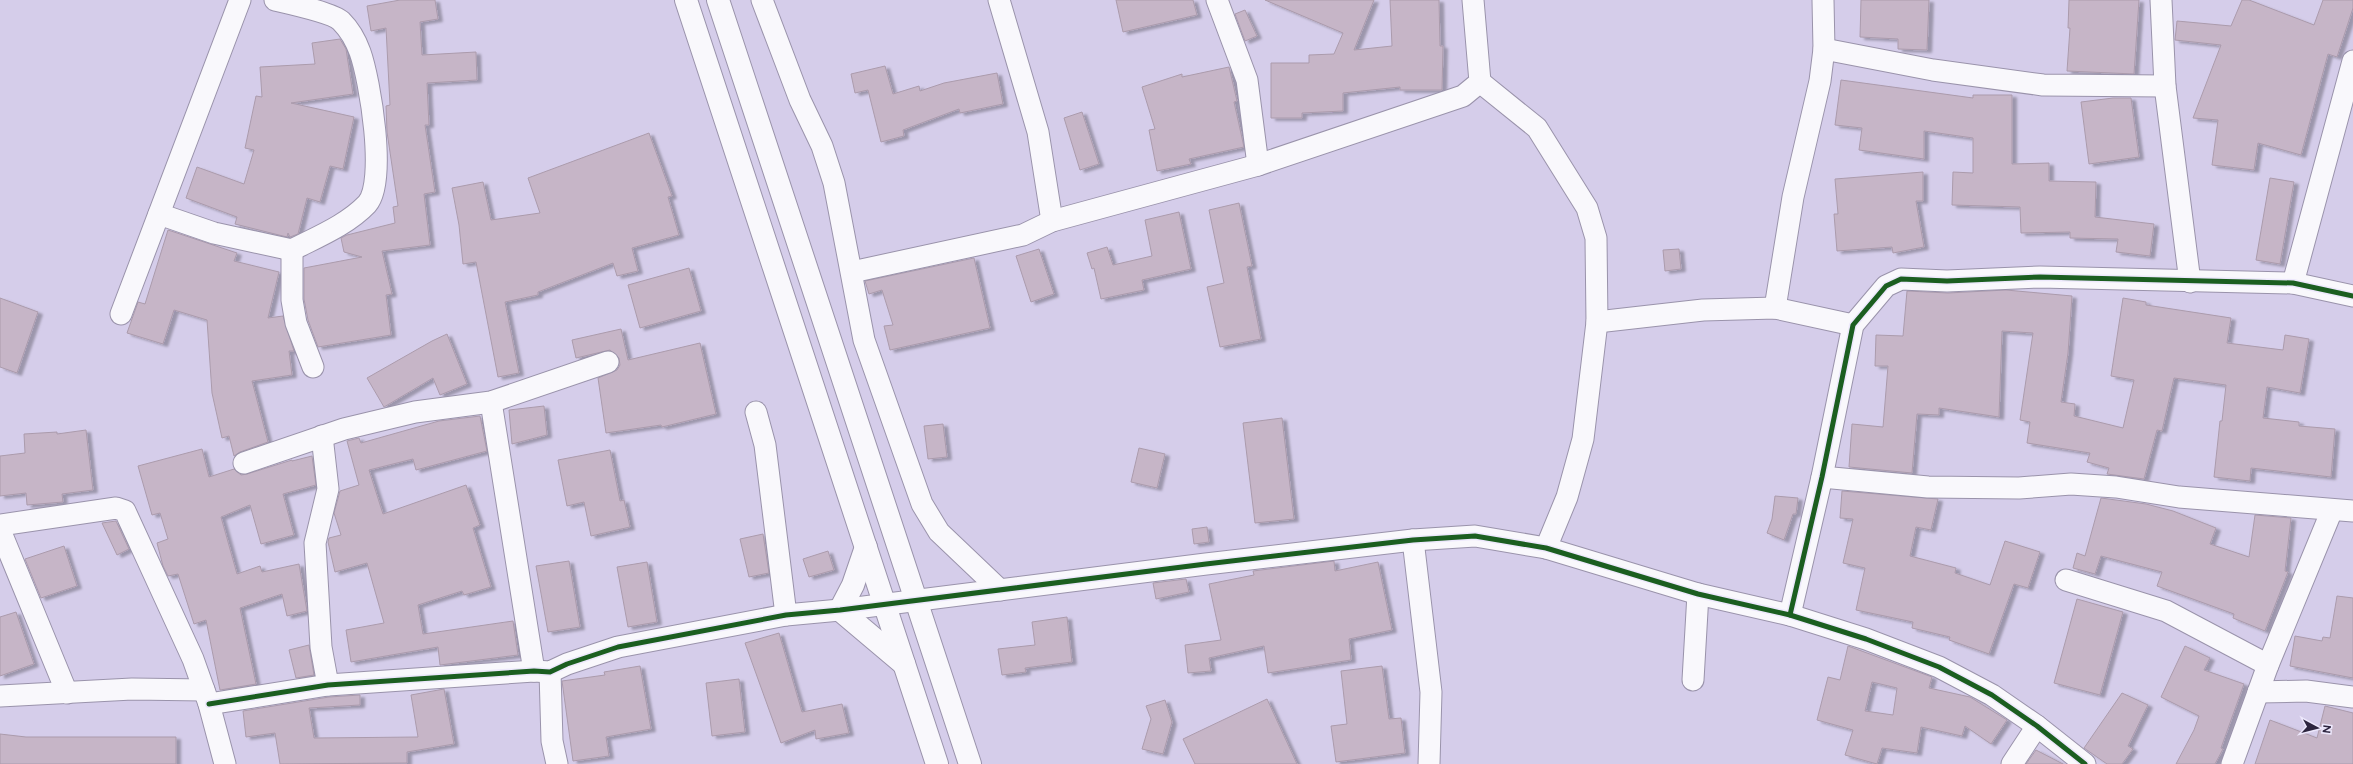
<svg xmlns="http://www.w3.org/2000/svg" width="2353" height="764" font-family="Figtree,sans-serif">
	<defs>
		<filter id="shadow"><feDropShadow dx="4.5" dy="2.5" stdDeviation="1" flood-color="#0004"/></filter>
	</defs>
	<rect width="100%" height="100%" fill="#d5cdea"/>
	<g fill="#c6b5c7" stroke="#ab9bac" fill-rule="evenodd" filter="url(#shadow)">
		<path d="M 400,0 L 435,0 L 438,19 L 420,22 L 422,55 L 476,52 L 477,80 L 427,83 L 429,125 L 425,125 L 435,192 L 424,194 L 430,245 L 382,251 L 392,294 L 386,295 L 391,335 L 318,347 L 308,320 L 304,299 L 304,268 L 362,257 L 344,252 L 341,238 L 347,235 L 395,223 L 393,207 L 398,206 L 387,132 L 386,106 L 390,105 L 386,28 L 371,31 L 367,6 Z"/>
		<path d="M 1116,0 L 1193,0 L 1197,15 L 1123,32 Z"/>
		<path d="M 1265,0 L 1374,0 L 1354,50 L 1392,46 L 1390,0 L 1439,0 L 1440,46 L 1443,46 L 1442,90 L 1400,90 L 1400,87 L 1343,93 L 1343,111 L 1302,113 L 1302,118 L 1271,118 L 1271,63 L 1309,63 L 1309,55 L 1334,54 L 1343,33 Z"/>
		<path d="M 1861,0 L 1929,0 L 1927,50 L 1898,49 L 1898,39 L 1860,37 Z"/>
		<path d="M 2069,0 L 2139,0 L 2134,74 L 2067,71 L 2070,28 L 2068,28 Z"/>
		<path d="M 2242,0 L 2249,0 L 2314,25 L 2323,0 L 2353,0 L 2353,8 L 2337,57 L 2328,54 L 2301,155 L 2258,143 L 2254,170 L 2212,165 L 2218,120 L 2193,118 L 2221,45 L 2175,40 L 2177,21 L 2231,26 Z"/>
		<path d="M 1245,10 L 1257,36 L 1245,41 L 1235,14 Z"/>
		<path d="M 340,39 L 346,49 L 353,94 L 291,103 L 354,117 L 343,169 L 330,166 L 320,202 L 307,198 L 298,234 L 290,237 L 288,233 L 287,237 L 235,224 L 237,217 L 186,198 L 197,167 L 244,184 L 254,150 L 245,148 L 256,96 L 262,97 L 260,67 L 315,64 L 312,43 Z"/>
		<path d="M 885,66 L 893,94 L 919,86 L 920,91 L 944,83 L 997,73 L 1003,104 L 960,113 L 959,109 L 903,130 L 904,136 L 881,142 L 868,90 L 855,93 L 851,74 Z"/>
		<path d="M 1229,67 L 1237,101 L 1234,102 L 1244,147 L 1189,159 L 1191,164 L 1157,171 L 1149,130 L 1155,129 L 1142,87 L 1182,74 L 1182,77 Z"/>
		<path d="M 1841,80 L 1973,98 L 1973,95 L 2012,95 L 2012,164 L 2049,163 L 2049,181 L 2096,182 L 2095,217 L 2154,224 L 2150,256 L 2116,252 L 2118,239 L 2070,238 L 2070,232 L 2021,233 L 2020,207 L 1952,205 L 1953,172 L 1973,173 L 1973,138 L 1924,131 L 1924,159 L 1859,150 L 1862,128 L 1835,125 Z"/>
		<path d="M 2113,98 L 2131,98 L 2139,157 L 2089,164 L 2081,102 Z"/>
		<path d="M 1082,112 L 1099,164 L 1080,170 L 1064,118 Z"/>
		<path d="M 649,133 L 672,196 L 668,197 L 679,235 L 632,248 L 638,271 L 617,276 L 613,263 L 538,292 L 538,295 L 505,302 L 519,373 L 498,377 L 476,262 L 463,264 L 459,225 L 452,188 L 483,182 L 491,220 L 540,213 L 528,178 Z"/>
		<path d="M 1923,172 L 1923,201 L 1916,201 L 1924,247 L 1893,253 L 1892,247 L 1837,251 L 1834,214 L 1838,214 L 1835,179 Z"/>
		<path d="M 2270,178 L 2294,182 L 2280,264 L 2256,260 Z"/>
		<path d="M 1239,203 L 1252,266 L 1247,267 L 1261,339 L 1220,347 L 1207,287 L 1224,283 L 1209,210 Z"/>
		<path d="M 1179,212 L 1191,269 L 1142,280 L 1144,290 L 1101,299 L 1094,268 L 1092,269 L 1087,253 L 1107,247 L 1113,265 L 1152,256 L 1145,220 Z"/>
		<path d="M 168,230 L 237,253 L 234,261 L 279,272 L 268,318 L 283,316 L 294,351 L 289,351 L 292,375 L 252,381 L 268,442 L 240,452 L 234,456 L 229,436 L 222,438 L 212,393 L 207,320 L 174,310 L 163,344 L 127,333 L 138,302 L 145,304 Z"/>
		<path d="M 1039,249 L 1054,294 L 1031,302 L 1016,256 Z"/>
		<path d="M 1679,249 L 1681,269 L 1665,271 L 1663,250 Z"/>
		<path d="M 974,258 L 990,328 L 890,350 L 884,326 L 893,325 L 882,290 L 869,294 L 865,281 Z"/>
		<path d="M 689,268 L 701,311 L 640,328 L 628,285 Z"/>
		<path d="M 2006,290 L 2072,296 L 2068,353 L 2061,402 L 2075,404 L 2074,416 L 2123,428 L 2134,380 L 2111,376 L 2123,298 L 2146,302 L 2146,305 L 2231,318 L 2227,343 L 2283,350 L 2285,335 L 2309,339 L 2300,393 L 2267,387 L 2263,418 L 2299,422 L 2299,426 L 2335,429 L 2331,477 L 2251,468 L 2250,481 L 2214,477 L 2220,421 L 2222,421 L 2226,385 L 2174,378 L 2162,431 L 2157,430 L 2144,479 L 2107,474 L 2109,468 L 2087,462 L 2090,453 L 2027,443 L 2030,422 L 2020,420 L 2033,333 L 2002,331 L 1999,417 L 1939,408 L 1939,415 L 1917,414 L 1912,473 L 1849,467 L 1852,424 L 1883,427 L 1888,366 L 1875,366 L 1876,335 L 1903,336 L 1907,291 L 1948,293 Z"/>
		<path d="M 0,298 L 38,312 L 17,373 L 0,367 Z"/>
		<path d="M 621,329 L 628,360 L 700,343 L 716,414 L 662,427 L 661,425 L 606,433 L 598,378 L 617,370 L 620,365 L 619,358 L 610,350 L 576,358 L 572,340 Z"/>
		<path d="M 447,334 L 467,384 L 440,395 L 433,378 L 384,407 L 367,378 L 432,341 Z"/>
		<path d="M 544,406 L 547,435 L 512,444 L 509,410 Z"/>
		<path d="M 480,416 L 487,451 L 416,470 L 413,459 L 369,470 L 383,514 L 466,485 L 480,525 L 473,528 L 491,587 L 464,595 L 462,591 L 418,605 L 423,634 L 513,621 L 518,655 L 440,665 L 438,647 L 351,662 L 346,630 L 384,623 L 367,563 L 335,572 L 328,542 L 329,538 L 341,535 L 334,513 L 340,491 L 359,485 L 347,441 L 359,438 L 361,443 L 439,421 Z"/>
		<path d="M 1282,418 L 1294,519 L 1255,523 L 1243,423 Z"/>
		<path d="M 943,424 L 947,457 L 928,459 L 924,426 Z"/>
		<path d="M 86,430 L 93,490 L 62,494 L 63,502 L 27,505 L 26,493 L 0,496 L 0,456 L 25,453 L 24,434 L 57,432 L 57,434 Z"/>
		<path d="M 1139,448 L 1165,454 L 1157,488 L 1131,482 Z"/>
		<path d="M 202,449 L 209,477 L 234,469 L 241,475 L 247,474 L 292,460 L 292,461 L 312,456 L 316,485 L 283,494 L 294,535 L 261,544 L 250,505 L 221,517 L 237,574 L 260,566 L 262,572 L 299,564 L 307,611 L 287,616 L 282,594 L 240,608 L 256,684 L 220,690 L 206,620 L 194,624 L 178,574 L 168,576 L 163,566 L 157,543 L 168,539 L 160,513 L 152,515 L 138,466 Z"/>
		<path d="M 610,450 L 620,501 L 624,500 L 630,527 L 591,536 L 584,502 L 567,506 L 558,460 Z"/>
		<path d="M 1842,491 L 1938,499 L 1931,530 L 1916,527 L 1910,556 L 1956,568 L 1955,573 L 1990,585 L 2005,541 L 2040,552 L 2028,588 L 2014,584 L 1989,654 L 1949,640 L 1950,637 L 1912,628 L 1913,622 L 1856,610 L 1865,568 L 1843,563 L 1853,519 L 1840,518 Z"/>
		<path d="M 1775,496 L 1798,498 L 1796,514 L 1793,514 L 1784,540 L 1767,533 L 1772,519 Z"/>
		<path d="M 2101,498 L 2146,504 L 2173,511 L 2216,528 L 2210,544 L 2249,557 L 2255,515 L 2291,518 L 2285,571 L 2288,572 L 2265,631 L 2233,618 L 2234,614 L 2157,586 L 2162,572 L 2101,556 L 2095,574 L 2073,568 L 2077,553 L 2085,556 Z"/>
		<path d="M 116,521 L 129,549 L 117,555 L 102,523 Z"/>
		<path d="M 1207,527 L 1209,542 L 1194,544 L 1192,529 Z"/>
		<path d="M 763,534 L 769,573 L 749,577 L 740,539 Z"/>
		<path d="M 64,546 L 77,586 L 41,598 L 25,559 Z"/>
		<path d="M 828,551 L 834,570 L 809,577 L 803,559 Z"/>
		<path d="M 569,561 L 580,627 L 548,632 L 536,566 Z"/>
		<path d="M 1334,561 L 1335,571 L 1378,562 L 1392,630 L 1349,639 L 1351,660 L 1268,673 L 1264,646 L 1209,658 L 1211,671 L 1188,673 L 1185,645 L 1221,640 L 1209,584 L 1254,575 L 1253,571 Z"/>
		<path d="M 647,562 L 657,622 L 628,627 L 617,567 Z"/>
		<path d="M 1186,579 L 1189,592 L 1156,599 L 1153,583 Z"/>
		<path d="M 2337,596 L 2353,598 L 2353,678 L 2290,666 L 2295,636 L 2322,641 L 2323,637 L 2330,638 Z"/>
		<path d="M 2077,599 L 2123,612 L 2100,695 L 2054,683 Z"/>
		<path d="M 16,612 L 34,664 L 0,676 L 0,617 Z"/>
		<path d="M 1067,617 L 1072,662 L 1025,668 L 1026,672 L 1002,675 L 998,649 L 1035,645 L 1032,622 Z"/>
		<path d="M 779,633 L 802,712 L 842,704 L 849,733 L 816,739 L 815,730 L 781,743 L 745,643 Z"/>
		<path d="M 309,645 L 314,675 L 296,678 L 289,650 Z"/>
		<path d="M 1848,646 L 1932,677 L 1929,688 L 1970,697 L 2007,720 L 1991,744 L 1965,726 L 1962,736 L 1921,727 L 1917,753 L 1882,748 L 1877,764 L 1845,755 L 1853,730 L 1817,720 L 1828,677 L 1840,680 ZM 1872,682 L 1897,688 L 1893,715 L 1865,711 Z"/>
		<path d="M 2185,646 L 2210,658 L 2204,670 L 2244,684 L 2221,748 L 2223,749 L 2215,764 L 2176,764 L 2194,730 L 2199,716 L 2161,697 Z"/>
		<path d="M 640,666 L 651,729 L 606,737 L 609,756 L 573,761 L 562,681 L 605,675 L 604,672 Z"/>
		<path d="M 1382,666 L 1389,719 L 1401,718 L 1405,753 L 1336,762 L 1331,726 L 1347,724 L 1341,671 Z"/>
		<path d="M 739,679 L 745,732 L 712,736 L 706,683 Z"/>
		<path d="M 444,689 L 454,744 L 407,752 L 407,763 L 280,764 L 275,733 L 246,737 L 243,711 L 329,697 L 360,695 L 360,705 L 309,708 L 314,738 L 418,737 L 411,695 Z"/>
		<path d="M 2122,693 L 2148,705 L 2128,746 L 2133,749 L 2122,764 L 2107,764 L 2084,748 Z"/>
		<path d="M 1267,699 L 1297,764 L 1195,764 L 1183,739 Z"/>
		<path d="M 1165,700 L 1172,722 L 1163,754 L 1142,749 L 1151,719 L 1146,706 Z"/>
		<path d="M 2325,706 L 2353,713 L 2353,764 L 2255,764 L 2270,720 L 2317,738 Z"/>
		<path d="M 0,734 L 26,737 L 176,737 L 176,764 L 0,764 Z"/>
		<path d="M 2036,750 L 2063,764 L 2026,764 Z"/>
	</g>
	<g fill="none" stroke-linecap="round" stroke-linejoin="round">
		<g stroke="#9a93ab" stroke-width="23">
			<g id="street">
				<path d="M 762,0 L 800,100 L 822,146 L 834,183 L 864,340 L 922,504 L 939,532 L 1000,590"/>
				<path d="M 999,0 L 1038,132 L 1052,221"/>
				<path d="M 1217,0 L 1247,80 L 1258,165"/>
				<path d="M 2161,0 L 2165,86 L 2190,282"/>
				<path d="M 1824,49 L 1933,70 L 2043,85 L 2165,86"/>
				<path d="M 1480,82 L 1537,128 L 1587,208 L 1596,238 L 1597,322 L 1583,439 L 1567,497 L 1546,548"/>
				<path d="M 159,214 L 214,233 L 292,250 C 317,237 347,225 367,204 C 387,182 370,80 360,52 C 356,41 350,30 341,21 C 333,13 288,3 275,0"/>
				<path d="M 292,250 L 292,300 L 296,323 L 313,367"/>
				<path d="M 852,272 L 1023,235 L 1052,221 L 1258,165 L 1463,96 L 1480,82 L 1473,0"/>
				<path d="M 2293,283 L 2353,61"/>
				<path d="M 1775,308 L 1793,197 L 1820,81 L 1824,49 L 1823,0"/>
				<path d="M 121,314 L 240,0"/>
				<path d="M 1597,322 L 1703,310 L 1775,308 L 1853,325"/>
				<path d="M 491,402 L 534,671"/>
				<path d="M 756,412 L 765,445 L 786,615"/>
				<path d="M 322,436 L 328,489 L 315,543 L 321,647 L 328,685"/>
				<path d="M 244,463 L 344,429 L 415,412 L 491,402 L 608,362"/>
				<path d="M 1822,477 L 1928,487 L 2019,488 L 2071,484 L 2116,487 L 2179,497 L 2353,511"/>
				<path d="M 0,525 L 116,508 L 125,511 L 193,659 L 209,704 L 225,764"/>
				<path d="M 0,530 L 67,693"/>
				<path d="M 1413,540 L 1431,692 L 1429,764"/>
				<path d="M 2066,580 L 2166,611 L 2268,665"/>
				<path d="M 1790,615 L 1822,477 L 1853,325 L 1886,286 L 1901,279 L 1947,281 L 2040,277 L 2293,283 L 2353,296"/>
				<path d="M 550,672 L 552,741 L 557,764"/>
				<path d="M 1693,680 L 1698,594"/>
				<path d="M 2258,692 L 2306,691 L 2353,697"/>
				<path d="M 0,696 L 132,689 L 204,690"/>
				<path d="M 209,704 L 328,685 L 534,671 L 550,672 L 567,664 L 618,647 L 786,615 L 840,610 L 1206,564 L 1413,540 L 1475,536 L 1546,548 L 1698,594 L 1790,615 L 1866,639 L 1939,667 L 1992,695 L 2037,726 L 2085,764"/>
				<path d="M 2012,764 L 2037,726"/>
				<path d="M 2232,764 L 2268,665 L 2332,510"/>
			</g>
		</g>
		<g stroke="#9a93ab" stroke-width="24">
			<g id="highway">
				<path d="M 686,0 L 937,764"/>
				<path d="M 718,0 L 970,764"/>
				<path d="M 866,547 L 853,585 L 840,610 L 904,664"/>
			</g>
		</g>
		<use href="#street" stroke="#f9f8fc" stroke-width="21"/>
		<use href="#highway" stroke="#f9f8fc" stroke-width="22"/>
		<g stroke="#ede8fc" stroke-width="8">
			<g id="cycleway">
				<path d="M 1790,615 L 1822,477 L 1853,325 L 1886,286 L 1901,279 L 1947,281 L 2040,277 L 2293,283 L 2353,296"/>
				<path d="M 209,704 L 328,685 L 534,671 L 550,672 L 567,664 L 618,647 L 786,615 L 840,610 L 1206,564 L 1413,540 L 1475,536 L 1546,548 L 1698,594 L 1790,615 L 1866,639 L 1939,667 L 1992,695 L 2037,726 L 2085,764"/>
			</g>
		</g>
		<use href="#cycleway" stroke="#1b5e20" stroke-width="5"/>
	</g>
	<g transform="translate(2317 728) rotate(97)" stroke="#ede8fc" stroke-width="3" paint-order="stroke">
	<path d="M0-3L7 15L0 10L-7 15Z" fill="#2d253f"/>
	<text y="-6" font-size="11" font-weight="bold" text-anchor="middle" fill="#2d253f">N</text>
	</g>
</svg>
